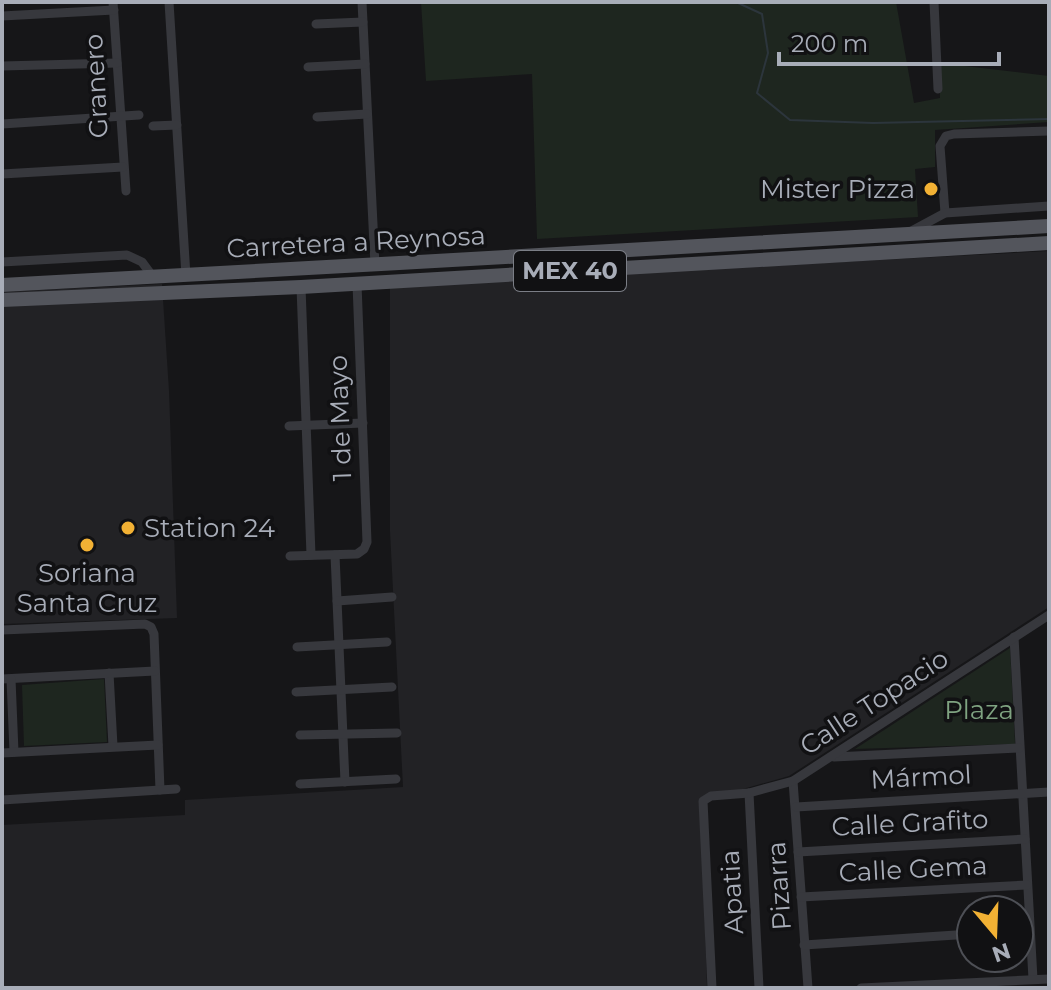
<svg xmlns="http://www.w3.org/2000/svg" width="1051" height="990" font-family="Montserrat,sans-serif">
	<rect width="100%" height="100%" fill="#161618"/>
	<g fill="#222225">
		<path d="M 1049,251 L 1049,607 L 789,776 L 701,801 L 707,988 L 2,988 L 2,825 L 185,815 L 185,800 L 403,787 L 390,531 L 390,286 Z"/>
		<path d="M 162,284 L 169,391 L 177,618 L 2,624 L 2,292 Z"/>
	</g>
	<g fill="#1e261f">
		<path d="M 421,2 L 896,2 L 914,103 L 940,98 L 939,63 L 1049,76 L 1049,122 L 935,130 L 935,167 L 915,169 L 918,217 L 537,239 L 532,74 L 426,81 Z"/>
		<path d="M 1010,648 L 1015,744 L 855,749 Z"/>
		<path d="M 104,679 L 107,742 L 24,746 L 22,685 Z"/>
	</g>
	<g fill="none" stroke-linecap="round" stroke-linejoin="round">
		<path stroke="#2c353c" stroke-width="2" d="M 736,2 L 762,14 L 768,53 L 757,93 L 790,120 L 873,123 L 1049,119"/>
		<g stroke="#37383d" stroke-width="9">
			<path d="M 113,2 L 126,191"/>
			<path d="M 169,2 L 186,276"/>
			<path d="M 362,2 L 375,265"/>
			<path d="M 934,2 L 938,89"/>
			<path d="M 2,16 L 114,10"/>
			<path d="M 316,24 L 363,22"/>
			<path d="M 2,66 L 117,63"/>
			<path d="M 308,67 L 365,64"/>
			<path d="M 317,117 L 367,114"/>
			<path d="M 2,124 L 139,115"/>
			<path d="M 153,126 L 177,125"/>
			<path d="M 2,174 L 123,167"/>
			<path d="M 945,213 L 940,146 L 946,136 L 954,134 L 1049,131"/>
			<path d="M 906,234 L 945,213 L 1049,206"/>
			<path d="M 2,262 L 127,255 L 142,262 L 153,277"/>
			<path d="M 301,287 L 311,555"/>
			<path d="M 289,426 L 363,423"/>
			<path d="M 335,555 L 345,782"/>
			<path d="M 290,556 L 357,554 L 364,549 L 367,542 L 357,284"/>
			<path d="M 337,601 L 392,597"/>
			<path d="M 2,630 L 145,624 L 151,627 L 154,634 L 160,790"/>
			<path d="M 1014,637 L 1033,979"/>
			<path d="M 297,647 L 387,642"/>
			<path d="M 109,673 L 113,746"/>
			<path d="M 2,679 L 155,671"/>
			<path d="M 11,679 L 14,752"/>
			<path d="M 296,692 L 392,687"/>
			<path d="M 300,735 L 397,733"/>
			<path d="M 2,753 L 158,745"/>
			<path d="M 834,757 L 1019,748"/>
			<path d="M 793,781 L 808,988"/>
			<path d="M 300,784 L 396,779"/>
			<path d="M 749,793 L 759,988"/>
			<path d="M 2,800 L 176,789"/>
			<path d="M 796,807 L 1049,792"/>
			<path d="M 798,852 L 1025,839"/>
			<path d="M 801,897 L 1027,885"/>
			<path d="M 804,945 L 971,934"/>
			<path d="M 712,988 L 703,801 L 711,796 L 749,793 L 793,781 L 1049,615"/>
			<path d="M 861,988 L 1049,979"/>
		</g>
		<g stroke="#53555c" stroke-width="14">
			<path d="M 2,285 C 351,265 700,248 1049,226"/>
			<path d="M 2,300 L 301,287 L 1049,243"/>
		</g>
	</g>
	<g fill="#f2b134" stroke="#111113" stroke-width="3">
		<circle cx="931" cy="189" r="8"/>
		<circle cx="128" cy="528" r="8"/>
		<circle cx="87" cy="545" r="8"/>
	</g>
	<g text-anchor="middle" stroke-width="7" stroke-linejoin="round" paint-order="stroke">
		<rect fill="#111113" stroke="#7b7e86" stroke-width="2" x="514" y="251" width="112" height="40" rx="6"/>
		<g font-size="24" font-weight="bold" fill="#a8adb8">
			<text x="570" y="279">MEX 40</text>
		</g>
		<g font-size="26" fill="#a8adb8" stroke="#111113">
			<text transform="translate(96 86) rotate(-93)" y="9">Granero</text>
			<text transform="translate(356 242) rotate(-3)" y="9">Carretera a Reynosa</text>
			<text transform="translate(340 418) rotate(-92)" y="9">1 de Mayo</text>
			<text transform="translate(874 702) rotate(-33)" y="9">Calle Topacio</text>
			<text transform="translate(921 777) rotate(-3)" y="9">Mármol</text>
			<text transform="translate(910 823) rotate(-3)" y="9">Calle Grafito</text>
			<text transform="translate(913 869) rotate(-3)" y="9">Calle Gema</text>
			<text transform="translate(779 886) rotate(-94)" y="9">Pizarra</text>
			<text transform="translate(732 892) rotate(-93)" y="9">Apatia</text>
		</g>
		<g font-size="26" fill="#a8adb8" stroke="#111113" text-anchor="end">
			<text x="915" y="198">Mister Pizza</text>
			<text x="144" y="537" text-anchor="start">Station 24</text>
			<text x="87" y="582" text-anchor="middle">Soriana<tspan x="87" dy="30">Santa Cruz</tspan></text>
		</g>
		<g font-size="26" fill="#7fa381" stroke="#111113">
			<text x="979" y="719">Plaza</text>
		</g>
	</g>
	<rect width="1051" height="990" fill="none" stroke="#a8adb8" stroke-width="8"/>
	<g transform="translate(995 934) rotate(161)"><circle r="38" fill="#111113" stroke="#4d4f55" stroke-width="2"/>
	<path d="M0-6L14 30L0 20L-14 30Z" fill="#f2b134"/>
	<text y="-12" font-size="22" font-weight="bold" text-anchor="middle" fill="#a8adb8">N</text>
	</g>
	<path d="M779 52v12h220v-12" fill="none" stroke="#a8adb8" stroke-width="4"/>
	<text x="791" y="52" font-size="24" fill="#a8adb8" stroke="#111113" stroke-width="6" paint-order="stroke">200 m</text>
</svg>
